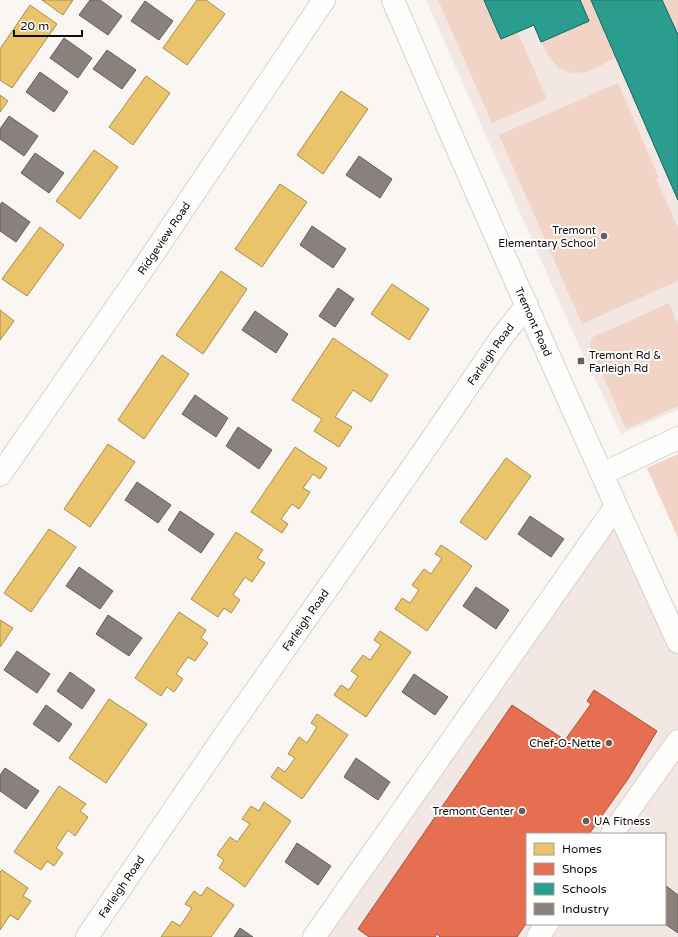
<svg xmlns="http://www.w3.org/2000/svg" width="678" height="937" font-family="'Varela Round',sans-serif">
	<rect width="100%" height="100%" fill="#faf6f4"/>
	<g fill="#f3e7e3" fill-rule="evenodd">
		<path d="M 426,0 L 678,0 L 678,410 L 621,434 L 575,337 Z"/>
		<path d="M 616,506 L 678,642 L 678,937 L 314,937 ZM 527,834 L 665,834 L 665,924 L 527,924 Z"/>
	</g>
	<g fill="#f2d4c7">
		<path d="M 438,0 L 484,0 L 501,39 L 518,33 L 547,99 L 492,123 Z"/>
		<path d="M 580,0 L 591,0 L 616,58 L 587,72 L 572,73 L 559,68 L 549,57 L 541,42 L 589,21 Z"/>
		<path d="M 662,0 L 678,0 L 678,35 Z"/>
		<path d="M 618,83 L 659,178 L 656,178 L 678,228 L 678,281 L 582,324 L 499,135 Z"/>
		<path d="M 669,303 L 678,325 L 678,406 L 626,429 L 590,346 L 591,338 Z"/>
		<path d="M 678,454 L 678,538 L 647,468 Z"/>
	</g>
	<g fill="#e9c46a" stroke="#a88d4e">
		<path d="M 42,0 L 73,0 L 63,15 Z"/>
		<path d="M 197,0 L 206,0 L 225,14 L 187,65 L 163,48 Z"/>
		<path d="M 30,5 L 57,24 L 12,88 L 0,80 L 0,49 Z"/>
		<path d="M 146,76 L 170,93 L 133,145 L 109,127 Z"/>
		<path d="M 341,91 L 368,109 L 323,174 L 297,155 Z"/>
		<path d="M 0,95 L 8,101 L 0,112 Z"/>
		<path d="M 94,150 L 118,167 L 80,219 L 56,201 Z"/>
		<path d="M 280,184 L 307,202 L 262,267 L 235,249 Z"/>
		<path d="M 40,227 L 64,245 L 27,296 L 2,279 Z"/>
		<path d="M 221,271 L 247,289 L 203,354 L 176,335 Z"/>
		<path d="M 392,284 L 429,309 L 409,340 L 371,314 Z"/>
		<path d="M 0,310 L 14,321 L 0,340 Z"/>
		<path d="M 333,338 L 388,375 L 371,402 L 353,390 L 335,417 L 352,427 L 339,447 L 314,431 L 322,419 L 292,400 Z"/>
		<path d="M 162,355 L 189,374 L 144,439 L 118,420 Z"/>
		<path d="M 108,444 L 135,462 L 90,527 L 64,509 Z"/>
		<path d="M 295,447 L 327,468 L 320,479 L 313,474 L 303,488 L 310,492 L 299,509 L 292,504 L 281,519 L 288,524 L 282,533 L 251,512 Z"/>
		<path d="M 506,458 L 531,476 L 486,540 L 460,522 Z"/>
		<path d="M 49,529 L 76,547 L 31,612 L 4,593 Z"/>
		<path d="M 236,532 L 263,550 L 257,558 L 265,563 L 252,582 L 245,577 L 233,595 L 240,600 L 231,613 L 224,608 L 218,617 L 191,599 Z"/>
		<path d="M 441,545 L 472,566 L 427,631 L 395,609 L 402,598 L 410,603 L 419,590 L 412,585 L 424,569 L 431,574 L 442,558 L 435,554 Z"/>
		<path d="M 179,612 L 206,630 L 201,638 L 208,643 L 195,661 L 188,657 L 176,674 L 183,679 L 174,692 L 167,687 L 161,696 L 135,678 Z"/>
		<path d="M 0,620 L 13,628 L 0,647 Z"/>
		<path d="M 380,631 L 411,652 L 366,717 L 334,695 L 341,685 L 349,690 L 358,676 L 351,671 L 363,655 L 370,660 L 381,645 L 374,640 Z"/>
		<path d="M 109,699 L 147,724 L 106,783 L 69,758 Z"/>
		<path d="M 317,714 L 348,735 L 302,799 L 271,777 L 278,767 L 285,772 L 295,758 L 288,754 L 299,737 L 307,743 L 317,727 L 311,723 Z"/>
		<path d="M 59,786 L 86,804 L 80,811 L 88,817 L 75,836 L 68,830 L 56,848 L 63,853 L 54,866 L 47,861 L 41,870 L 14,852 Z"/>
		<path d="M 264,802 L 291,821 L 245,887 L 219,868 L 224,860 L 217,855 L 230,837 L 237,842 L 250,824 L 242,819 L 251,806 L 259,811 Z"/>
		<path d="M 2,870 L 28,888 L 23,896 L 31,901 L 18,920 L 10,915 L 0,930 L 0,872 Z"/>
		<path d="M 207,887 L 234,905 L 211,937 L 161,937 L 172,921 L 180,926 L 192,908 L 185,904 L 194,891 L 201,896 Z"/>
	</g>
	<path fill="#e76f51" stroke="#a6523c" d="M 594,690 L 657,731 L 628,779 L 589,834 L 527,834 L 527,922 L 517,937 L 440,937 L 437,934 L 435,937 L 369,937 L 358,929 L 512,705 L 565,740 L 591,704 L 587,701 Z"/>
	<g fill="#2a9d8f" stroke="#227268">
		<path d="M 484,0 L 580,0 L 589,21 L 541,42 L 534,25 L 501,39 Z"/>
		<path d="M 484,0 L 580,0 L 589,21 L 541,42 L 534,25 L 501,39 Z"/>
		<path d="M 591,0 L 662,0 L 678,35 L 678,200 Z"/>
		<path d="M 591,0 L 662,0 L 678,35 L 678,200 Z"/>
	</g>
	<g fill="#8a817c" stroke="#655e5a">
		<path d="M 90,0 L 100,0 L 122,16 L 108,35 L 79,15 Z"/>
		<path d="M 145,1 L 173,21 L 159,40 L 131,21 Z"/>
		<path d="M 64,38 L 92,58 L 78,78 L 50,58 Z"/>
		<path d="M 107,50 L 136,70 L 122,89 L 93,69 Z"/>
		<path d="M 40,72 L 68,92 L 54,112 L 26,92 Z"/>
		<path d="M 9,116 L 38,136 L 24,156 L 0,139 L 0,129 Z"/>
		<path d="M 35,153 L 64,173 L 49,193 L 21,173 Z"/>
		<path d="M 359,156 L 392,179 L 380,198 L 346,175 Z"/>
		<path d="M 2,202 L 30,222 L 16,242 L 0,231 L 0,205 Z"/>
		<path d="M 312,226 L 346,249 L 333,268 L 300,245 Z"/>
		<path d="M 338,288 L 354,299 L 335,327 L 319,316 Z"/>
		<path d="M 255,311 L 288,334 L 276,353 L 242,330 Z"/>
		<path d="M 195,395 L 228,418 L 216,437 L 182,414 Z"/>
		<path d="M 238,427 L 272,450 L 259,469 L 226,446 Z"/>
		<path d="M 137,482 L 171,505 L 158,523 L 125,500 Z"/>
		<path d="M 180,511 L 214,534 L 201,553 L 168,530 Z"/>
		<path d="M 530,516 L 564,539 L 551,557 L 518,534 Z"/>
		<path d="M 79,567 L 113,591 L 100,609 L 66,586 Z"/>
		<path d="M 476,587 L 509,610 L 496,629 L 463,606 Z"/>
		<path d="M 108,615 L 142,638 L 129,656 L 96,634 Z"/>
		<path d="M 17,651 L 50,674 L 37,693 L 4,670 Z"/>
		<path d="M 70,672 L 95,690 L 82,709 L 57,691 Z"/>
		<path d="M 414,674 L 448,697 L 435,715 L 402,692 Z"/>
		<path d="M 46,705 L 72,724 L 59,742 L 33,724 Z"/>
		<path d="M 356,758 L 390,782 L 378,800 L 344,777 Z"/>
		<path d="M 5,768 L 39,791 L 26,809 L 0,791 L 0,775 Z"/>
		<path d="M 297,843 L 331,866 L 318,885 L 285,862 Z"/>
		<path d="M 665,885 L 678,895 L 678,933 L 665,924 Z"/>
		<path d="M 240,928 L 253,937 L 234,937 Z"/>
	</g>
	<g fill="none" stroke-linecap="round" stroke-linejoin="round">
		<g stroke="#d5d2d0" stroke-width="24">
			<g id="minor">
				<path d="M 602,474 L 678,438"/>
				<path id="s1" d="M 0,475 L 147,263 L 324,0"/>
				<path d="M 612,834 L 678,741"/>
				<path id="s2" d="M 87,937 L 231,726 L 421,455 L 501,338 L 527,305"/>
				<path d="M 314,937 L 616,506"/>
				<path d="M 538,937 L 547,924"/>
			</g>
		</g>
		<g stroke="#d5d2d0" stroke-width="24">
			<g id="major">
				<path id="s3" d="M 393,0 C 485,215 581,429 678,642"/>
			</g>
		</g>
		<use href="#minor" stroke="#fefefd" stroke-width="22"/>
		<use href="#major" stroke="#fefefd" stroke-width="22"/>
	</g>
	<g fill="#625f5d" stroke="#fff" stroke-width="1.5">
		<circle cx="604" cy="236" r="4"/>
		<rect x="577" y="357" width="8" height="8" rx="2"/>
		<circle cx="609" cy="743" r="4"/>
		<circle cx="522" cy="811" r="4"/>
		<circle cx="586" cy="821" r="4"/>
	</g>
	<g text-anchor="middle" stroke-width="4" stroke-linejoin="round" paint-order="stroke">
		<g font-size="11" fill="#100d0c" stroke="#fff" text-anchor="end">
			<text x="596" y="234">Tremont<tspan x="596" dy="13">Elementary School</tspan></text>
			<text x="589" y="359" text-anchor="start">Tremont Rd &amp;<tspan x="589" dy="13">Farleigh Rd</tspan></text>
			<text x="601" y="747">Chef-O-Nette</text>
			<text x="514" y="815">Tremont Center</text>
			<text x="594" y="825" text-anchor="start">UA Fitness</text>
		</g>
		<g font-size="11" fill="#100d0c" stroke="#fff">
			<text dy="4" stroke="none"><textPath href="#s1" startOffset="288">Ridgeview Road</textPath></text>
			<text dy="4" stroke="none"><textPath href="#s3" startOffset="351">Tremont Road</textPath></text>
			<text dy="4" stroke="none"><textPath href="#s2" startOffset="709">Farleigh Road</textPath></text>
			<text dy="4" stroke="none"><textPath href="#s2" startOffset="385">Farleigh Road</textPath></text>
			<text dy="4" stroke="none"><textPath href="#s2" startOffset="61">Farleigh Road</textPath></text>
		</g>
	</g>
	<rect x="526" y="833" width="140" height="92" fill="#ffffff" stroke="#9f9e9e"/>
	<rect x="534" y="843" width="20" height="12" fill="#e9c46a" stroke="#9f9e9e"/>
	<text x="562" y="853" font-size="12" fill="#100d0c">Homes</text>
	<rect x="534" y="863" width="20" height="12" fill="#e76f51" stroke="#9f9e9e"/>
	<text x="562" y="873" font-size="12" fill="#100d0c">Shops</text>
	<rect x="534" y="883" width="20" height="12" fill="#2a9d8f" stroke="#9f9e9e"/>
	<text x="562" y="893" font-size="12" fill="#100d0c">Schools</text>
	<rect x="534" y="903" width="20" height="12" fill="#8a817c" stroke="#9f9e9e"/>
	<text x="562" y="913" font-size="12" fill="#100d0c">Industry</text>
	<path d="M14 30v6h68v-6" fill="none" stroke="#100d0c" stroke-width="2"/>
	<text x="20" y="30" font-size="12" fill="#100d0c" stroke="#ffffff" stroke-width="3" paint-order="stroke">20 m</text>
</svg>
